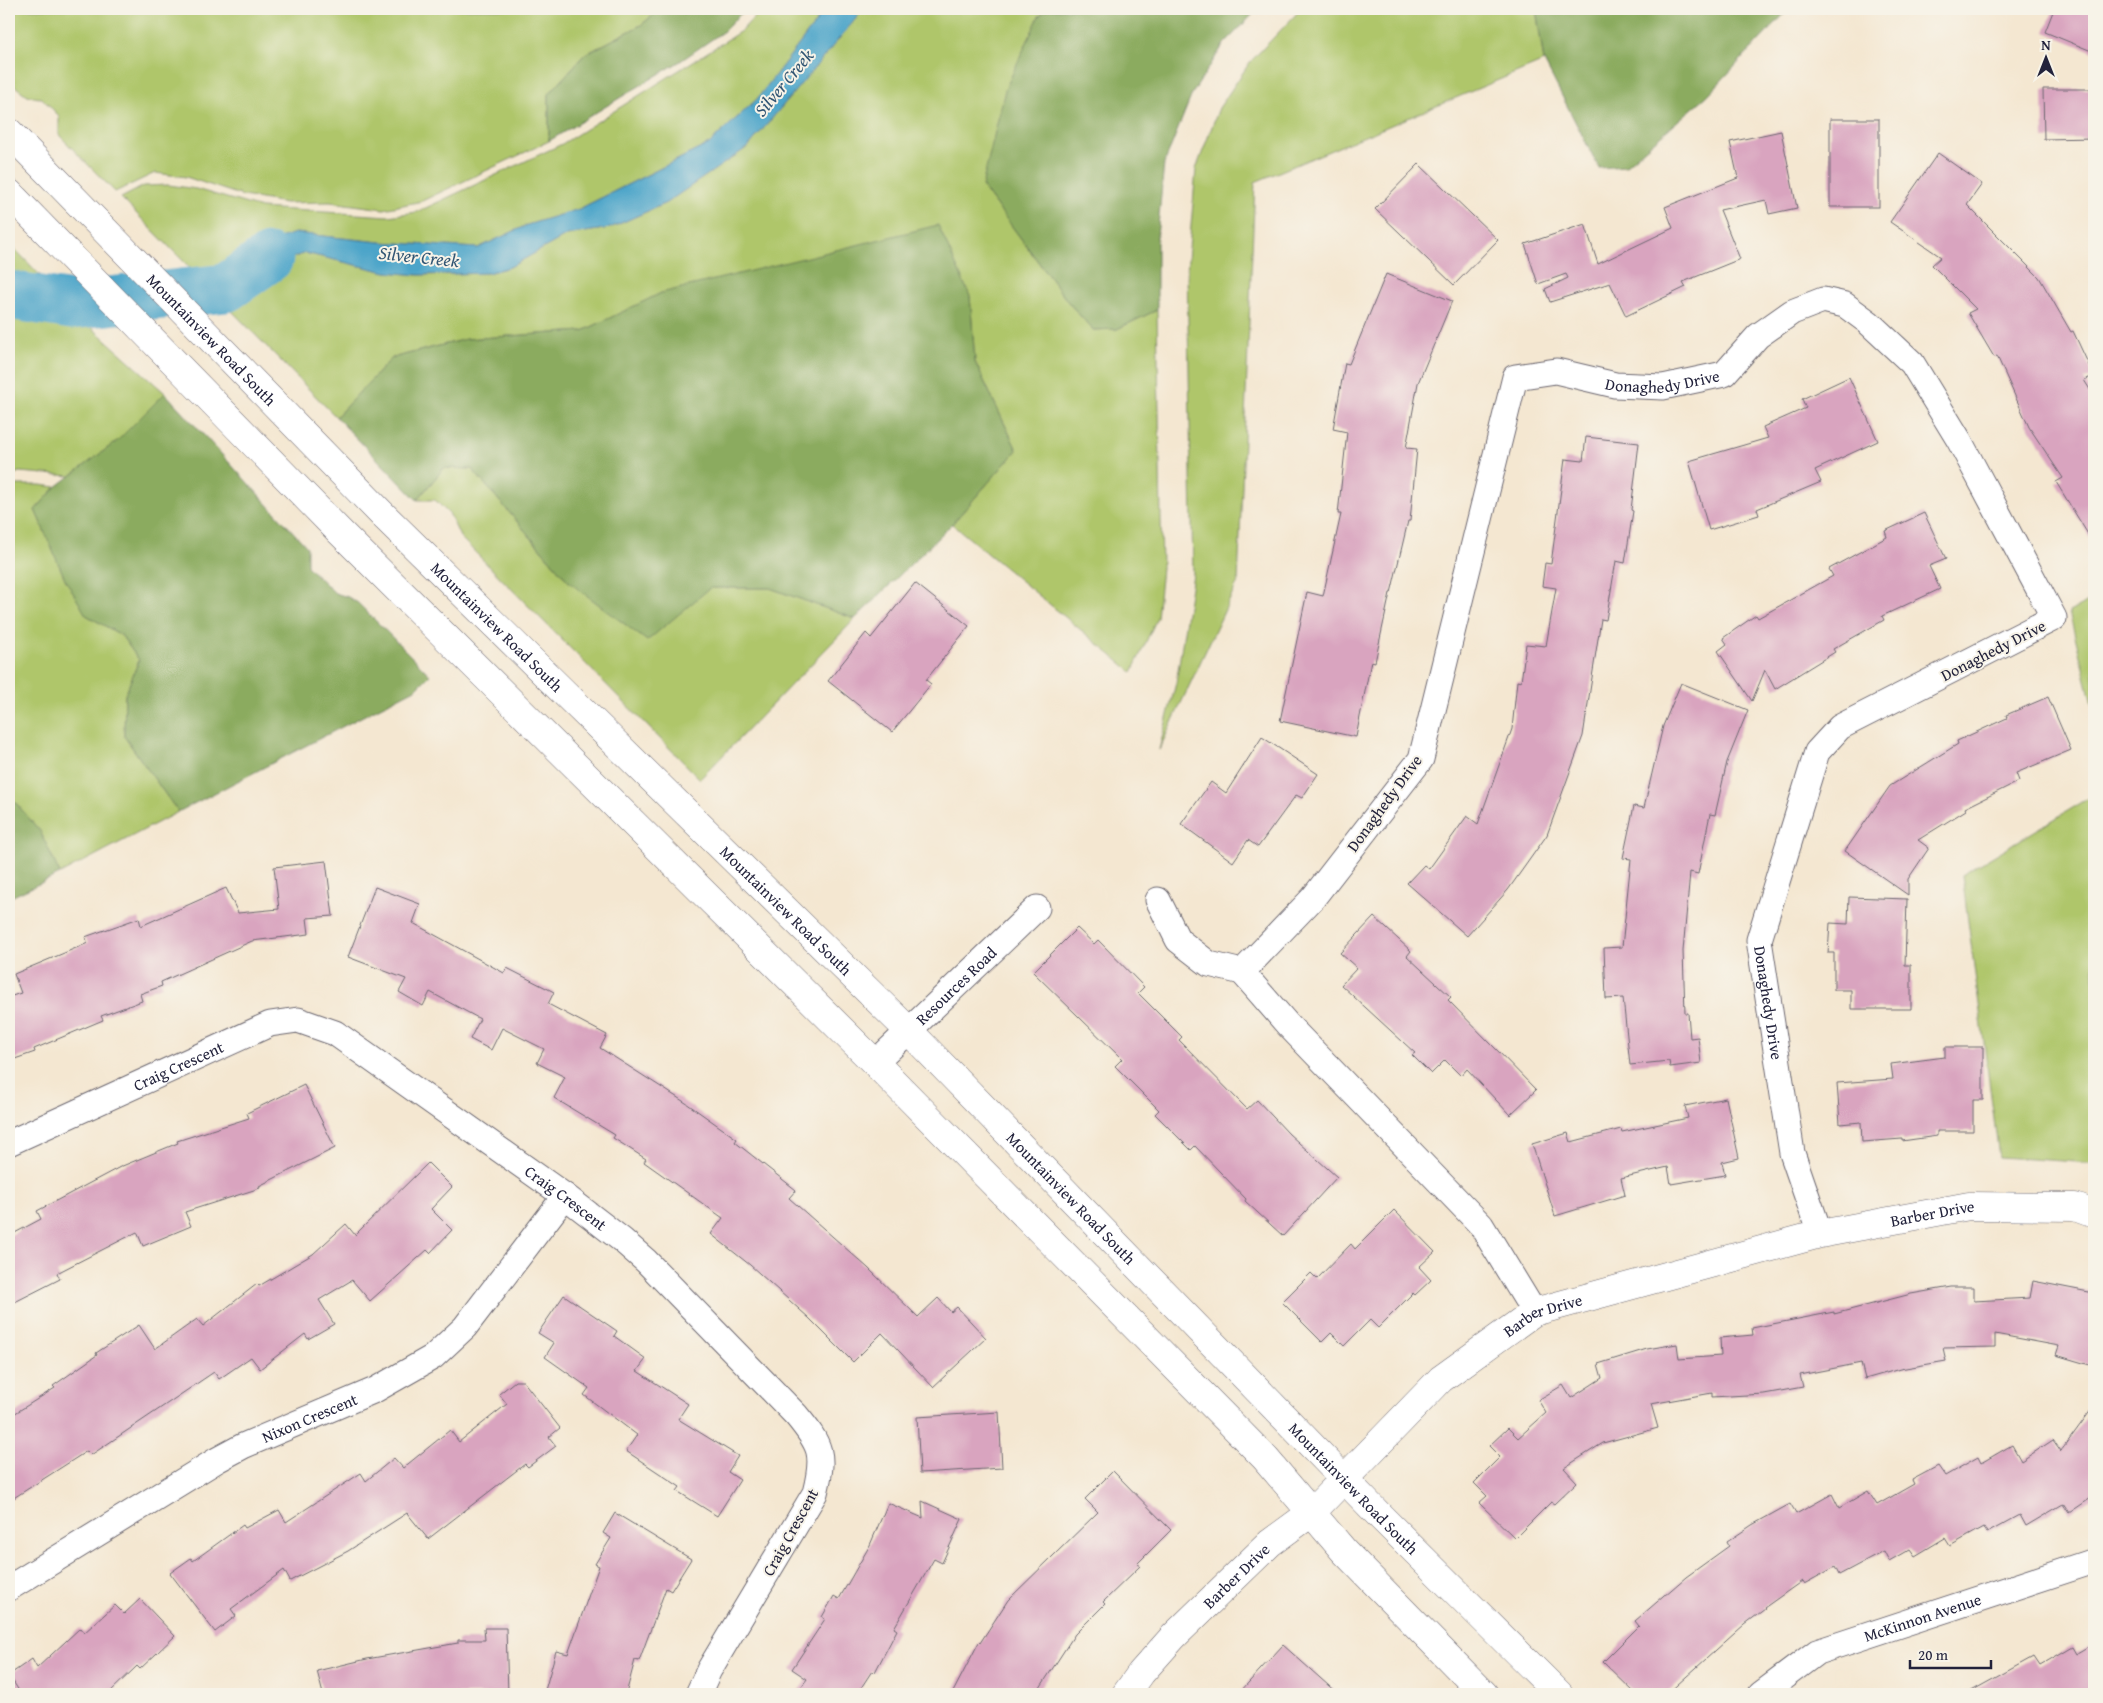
<svg xmlns="http://www.w3.org/2000/svg" width="2103" height="1703" font-family="'Gentium Book Plus',serif">
	<rect width="100%" height="100%" fill="#f7f3e8"/>
	<filter id="ink" filterUnits="userSpaceOnUse"><feTurbulence type="fractalNoise" baseFrequency=".02" numOctaves="2"/><feDisplacementMap in="SourceGraphic" scale="10" xChannelSelector="R" yChannelSelector="G"/><feConvolveMatrix kernelMatrix="1 2 1 2 8 2 1 2 1" color-interpolation-filters="sRGB"/></filter>
	<filter id="wash" filterUnits="userSpaceOnUse"><feTurbulence type="fractalNoise" baseFrequency=".0096" numOctaves="4" result="noise"/><feDisplacementMap in="SourceGraphic" scale="20" xChannelSelector="R" yChannelSelector="G"/><feGaussianBlur stdDeviation="1.12" result="paint"/><feColorMatrix in="noise" values="0 0 0 0 0 0 0 0 0 0 0 0 0 0 0 0 0 1.4 0 .05"/><feComposite in="paint" operator="in"/></filter>
	<g filter="url(#wash)">
		<rect width="100%" height="100%" fill="#f4e7d1"/>
		<g fill="#afc66b" stroke="#687453">
			<path d="M 9,9 L 661,9 L 641,25 L 584,55 L 549,94 L 549,141 L 422,201 L 384,209 L 330,202 L 285,203 L 243,196 L 186,177 L 155,173 L 115,192 L 59,135 L 59,116 L 42,98 C 27,98 19,90 9,80 Z"/>
			<path d="M 762,9 L 826,9 L 757,99 L 709,144 L 579,209 L 527,225 L 478,248 L 380,242 L 295,233 L 205,283 L 121,198 L 144,186 L 169,185 L 196,189 L 261,208 L 388,216 L 417,212 L 562,144 L 741,31 Z"/>
			<path d="M 864,9 L 1048,9 L 1039,16 L 982,186 L 1068,302 L 1093,330 L 1117,329 L 1157,310 L 1162,568 L 1157,618 L 1132,672 L 952,524 L 1017,450 L 975,362 L 970,296 L 662,293 L 583,331 L 466,339 L 392,358 L 336,417 L 227,306 L 270,272 L 292,258 L 305,253 L 386,272 L 419,275 L 487,273 L 510,267 L 567,235 L 610,228 L 666,203 L 748,147 Z"/>
			<path d="M 1301,9 L 1536,9 L 1544,61 L 1255,182 L 1238,582 L 1159,750 L 1176,683 L 1193,574 L 1187,271 L 1196,169 L 1219,108 L 1250,62 Z"/>
			<path d="M 9,243 L 66,302 L 9,293 Z"/>
			<path d="M 9,311 L 89,325 L 165,393 L 117,441 L 71,476 L 19,472 L 9,477 Z"/>
			<path d="M 444,468 L 472,469 L 569,582 L 710,588 L 770,588 L 855,619 L 700,779 L 460,537 L 450,515 L 435,500 L 417,500 Z"/>
			<path d="M 15,485 L 40,485 L 56,487 L 35,510 L 86,615 L 121,635 L 139,660 L 125,695 L 124,736 L 178,812 L 60,874 L 40,831 L 9,795 L 9,489 Z"/>
			<path d="M 2094,599 L 2094,712 L 2069,612 Z"/>
			<path d="M 2094,795 L 2094,1163 L 1999,1157 L 1962,875 Z"/>
		</g>
		<g fill="#8bab5f" stroke="#56664d">
			<path d="M 661,9 L 745,9 L 724,31 L 679,62 L 549,141 L 549,94 L 584,55 L 641,25 Z"/>
			<path d="M 1048,9 L 1258,9 L 1224,44 L 1192,94 L 1164,164 L 1157,237 L 1157,310 L 1117,329 L 1093,330 L 1068,302 L 982,186 L 1005,90 L 1039,16 Z"/>
			<path d="M 1536,9 L 1789,9 L 1707,96 L 1625,166 L 1599,168 L 1544,61 Z"/>
			<path d="M 938,225 L 970,296 L 975,362 L 1017,450 L 952,524 L 855,619 L 770,588 L 710,588 L 647,641 L 569,582 L 472,469 L 444,468 L 417,500 L 336,417 L 392,358 L 466,339 L 583,331 L 661,293 Z"/>
			<path d="M 165,393 L 307,547 L 307,566 L 335,593 L 348,597 L 358,603 L 430,675 L 417,688 L 178,812 L 124,736 L 125,695 L 139,660 L 121,635 L 86,615 L 65,579 L 35,510 L 56,487 L 117,441 Z"/>
			<path d="M 9,795 L 40,831 L 60,874 L 9,898 Z"/>
		</g>
		<g fill="#4ba4c9" stroke="#366382">
			<path d="M 826,9 L 864,9 L 748,147 L 666,203 L 610,228 L 567,235 L 510,267 L 487,273 L 419,275 L 386,272 L 305,253 L 292,258 L 270,272 L 227,306 L 205,283 L 229,269 L 263,243 L 295,233 L 380,242 L 478,248 L 527,225 L 579,209 L 709,144 L 757,99 Z"/>
			<path d="M 9,293 L 66,302 L 89,325 L 9,311 Z"/>
		</g>
		<g fill="none" stroke-linecap="round" stroke-linejoin="round">
			<path stroke="#4ba4c9" stroke-width="49" d="M 9,295 L 72,305 L 226,288 L 269,258"/>
		</g>
		<g id="blocks">
			<g fill="#d9a4bf">
				<path d="M 2054,9 L 2094,9 L 2094,52 L 2045,32 Z"/>
				<path d="M 2043,89 L 2094,89 L 2094,138 L 2044,139 Z"/>
				<rect x="1830" y="119" width="49" height="88"/>
				<path d="M 1781,131 L 1797,208 L 1769,214 L 1766,200 L 1720,210 L 1740,259 L 1683,282 L 1686,287 L 1626,316 L 1610,283 L 1550,302 L 1545,289 L 1568,278 L 1566,274 L 1538,284 L 1525,244 L 1585,224 L 1598,264 L 1673,228 L 1665,207 L 1738,178 L 1730,142 Z"/>
				<path d="M 1938,153 L 1982,184 L 1967,205 L 2039,277 L 2071,332 L 2073,331 L 2094,376 L 2084,380 L 2094,396 L 2094,544 L 2056,482 L 2063,478 L 2029,427 L 1997,356 L 1994,357 L 1968,313 L 1976,309 L 1932,265 L 1941,257 L 1890,222 Z"/>
				<path d="M 1419,164 L 1498,240 L 1454,285 L 1375,209 Z"/>
				<path d="M 1386,274 L 1452,301 L 1418,383 L 1406,448 L 1417,449 L 1410,521 L 1408,521 L 1391,593 L 1390,593 L 1375,662 L 1371,661 L 1356,737 L 1280,721 L 1307,592 L 1323,596 L 1341,514 L 1338,514 L 1347,432 L 1333,429 L 1345,363 L 1349,364 Z"/>
				<path d="M 1849,377 L 1878,441 L 1815,470 L 1821,482 L 1757,509 L 1759,515 L 1709,530 L 1689,461 L 1768,438 L 1763,427 L 1806,408 L 1802,399 Z"/>
				<path d="M 1586,437 L 1639,443 L 1631,510 L 1633,511 L 1625,563 L 1616,561 L 1606,620 L 1601,619 L 1583,736 L 1547,835 L 1508,890 L 1467,936 L 1407,883 L 1424,865 L 1429,869 L 1467,816 L 1478,824 L 1512,729 L 1517,681 L 1521,682 L 1526,644 L 1546,646 L 1556,588 L 1542,586 L 1545,563 L 1551,564 L 1565,459 L 1583,461 Z"/>
				<path d="M 1924,513 L 1946,559 L 1929,566 L 1940,589 L 1882,616 L 1884,620 L 1833,649 L 1835,652 L 1775,689 L 1765,670 L 1752,701 L 1718,651 L 1727,644 L 1723,638 L 1756,615 L 1758,618 L 1833,576 L 1829,569 L 1887,537 L 1885,531 Z"/>
				<path d="M 915,583 L 969,626 L 926,680 L 931,684 L 892,732 L 828,681 L 866,633 L 871,638 Z"/>
				<path d="M 1681,683 L 1748,710 L 1727,762 L 1715,815 L 1710,814 L 1698,874 L 1690,872 L 1683,951 L 1685,1013 L 1688,1013 L 1690,1038 L 1698,1037 L 1701,1063 L 1670,1067 L 1669,1061 L 1630,1065 L 1623,998 L 1606,999 L 1604,948 L 1622,947 L 1631,859 L 1623,858 L 1634,806 L 1644,808 L 1663,726 Z"/>
				<path d="M 2048,697 L 2071,750 L 2016,773 L 2019,781 L 1965,808 L 1966,810 L 1918,840 L 1929,848 L 1908,879 L 1908,895 L 1845,851 L 1890,786 L 1958,744 L 1957,741 L 2007,718 L 2006,715 Z"/>
				<path d="M 1262,737 L 1318,774 L 1302,798 L 1296,795 L 1258,847 L 1248,840 L 1233,862 L 1181,824 L 1211,782 L 1226,793 Z"/>
				<path d="M 326,861 L 333,916 L 307,918 L 309,934 L 252,941 L 161,982 L 162,986 L 140,994 L 142,1001 L 101,1016 L 103,1020 L 34,1049 L 35,1052 L 9,1061 L 9,997 L 21,993 L 14,974 L 88,943 L 85,937 L 139,918 L 141,926 L 226,888 L 238,913 L 279,909 L 274,867 Z"/>
				<path d="M 375,887 L 420,904 L 413,923 L 504,973 L 507,968 L 554,992 L 548,1004 L 607,1035 L 600,1048 L 686,1103 L 737,1139 L 735,1142 L 796,1190 L 789,1198 L 868,1268 L 918,1317 L 938,1298 L 951,1312 L 957,1307 L 986,1338 L 933,1387 L 882,1333 L 853,1362 L 809,1318 L 750,1265 L 711,1234 L 723,1218 L 644,1162 L 646,1159 L 613,1138 L 615,1135 L 554,1098 L 565,1077 L 537,1063 L 544,1049 L 502,1028 L 491,1050 L 470,1039 L 480,1019 L 430,992 L 423,1006 L 399,992 L 406,979 L 348,957 Z"/>
				<path d="M 1849,897 L 1907,899 L 1905,965 L 1911,965 L 1911,1009 L 1851,1009 L 1851,990 L 1834,990 L 1834,953 L 1828,953 L 1830,923 L 1848,924 Z"/>
				<path d="M 1374,917 L 1411,951 L 1407,956 L 1451,997 L 1448,1000 L 1536,1090 L 1510,1115 L 1467,1069 L 1461,1076 L 1445,1060 L 1431,1074 L 1412,1055 L 1415,1053 L 1341,985 L 1357,968 L 1340,953 Z"/>
				<path d="M 1077,928 L 1094,944 L 1098,940 L 1144,987 L 1138,993 L 1182,1037 L 1179,1040 L 1247,1109 L 1257,1100 L 1289,1134 L 1337,1177 L 1283,1236 L 1245,1201 L 1246,1199 L 1195,1146 L 1191,1150 L 1155,1114 L 1159,1110 L 1115,1066 L 1122,1059 L 1033,972 Z"/>
				<path d="M 1945,1047 L 1983,1047 L 1983,1100 L 1973,1100 L 1973,1131 L 1937,1131 L 1937,1136 L 1902,1141 L 1902,1139 L 1862,1142 L 1861,1122 L 1840,1124 L 1837,1083 L 1893,1079 L 1891,1064 L 1945,1057 Z"/>
				<path d="M 304,1085 L 335,1148 L 259,1186 L 260,1188 L 185,1212 L 191,1226 L 143,1246 L 137,1232 L 57,1273 L 60,1279 L 9,1305 L 9,1236 L 41,1219 L 37,1211 L 120,1167 L 178,1143 L 177,1141 L 249,1118 L 247,1113 Z"/>
				<path d="M 1726,1098 L 1739,1158 L 1722,1162 L 1725,1175 L 1671,1184 L 1668,1167 L 1621,1178 L 1625,1195 L 1555,1216 L 1532,1144 L 1568,1133 L 1571,1142 L 1621,1129 L 1622,1132 L 1688,1118 L 1685,1106 Z"/>
				<path d="M 428,1163 L 452,1187 L 431,1209 L 452,1230 L 430,1253 L 427,1250 L 370,1301 L 352,1280 L 319,1300 L 334,1324 L 308,1339 L 305,1334 L 260,1369 L 251,1357 L 219,1379 L 214,1372 L 91,1455 L 87,1451 L 9,1501 L 9,1417 L 55,1388 L 53,1386 L 97,1355 L 96,1353 L 139,1325 L 155,1349 L 197,1319 L 203,1326 L 257,1284 L 259,1286 L 313,1254 L 346,1224 L 355,1235 Z"/>
				<path d="M 1394,1210 L 1435,1252 L 1419,1267 L 1431,1280 L 1415,1295 L 1413,1293 L 1378,1328 L 1370,1320 L 1344,1346 L 1331,1333 L 1322,1342 L 1282,1302 L 1311,1273 L 1317,1279 L 1351,1244 L 1355,1249 Z"/>
				<path d="M 2033,1281 L 2094,1293 L 2094,1351 L 2090,1365 L 2056,1355 L 2059,1346 L 1995,1334 L 1995,1347 L 1943,1348 L 1946,1361 L 1900,1369 L 1865,1379 L 1861,1363 L 1800,1375 L 1803,1387 L 1764,1394 L 1712,1397 L 1712,1393 L 1651,1404 L 1658,1428 L 1603,1443 L 1564,1468 L 1577,1482 L 1554,1504 L 1551,1502 L 1515,1538 L 1479,1503 L 1487,1496 L 1474,1483 L 1500,1457 L 1489,1446 L 1508,1428 L 1518,1438 L 1546,1413 L 1538,1400 L 1563,1385 L 1571,1398 L 1602,1378 L 1598,1364 L 1647,1349 L 1677,1344 L 1679,1359 L 1721,1356 L 1720,1338 L 1753,1335 L 1752,1328 L 1834,1312 L 1834,1314 L 1911,1294 L 1951,1287 L 1974,1287 L 1974,1301 L 2030,1298 Z"/>
				<path d="M 564,1295 L 617,1331 L 614,1336 L 646,1359 L 637,1371 L 688,1404 L 678,1419 L 738,1456 L 728,1472 L 740,1480 L 717,1516 L 677,1491 L 680,1487 L 626,1451 L 637,1435 L 584,1395 L 589,1388 L 545,1357 L 554,1343 L 538,1333 Z"/>
				<path d="M 515,1381 L 523,1381 L 560,1428 L 549,1437 L 556,1446 L 528,1467 L 525,1464 L 428,1539 L 407,1513 L 348,1551 L 290,1581 L 284,1570 L 231,1609 L 236,1616 L 215,1632 L 170,1573 L 191,1558 L 193,1561 L 243,1525 L 245,1528 L 279,1510 L 286,1522 L 361,1473 L 366,1481 L 394,1458 L 403,1468 L 450,1430 L 459,1442 L 507,1404 L 499,1394 Z"/>
				<path d="M 2094,1406 L 2094,1496 L 2069,1513 L 2063,1504 L 2026,1526 L 2020,1515 L 1987,1533 L 1984,1527 L 1950,1546 L 1945,1538 L 1915,1556 L 1910,1549 L 1889,1561 L 1884,1551 L 1839,1575 L 1835,1567 L 1804,1584 L 1802,1581 L 1764,1608 L 1765,1609 L 1745,1624 L 1667,1694 L 1636,1694 L 1603,1662 L 1639,1626 L 1635,1621 L 1686,1577 L 1729,1546 L 1727,1542 L 1752,1525 L 1790,1504 L 1796,1514 L 1832,1494 L 1839,1508 L 1868,1491 L 1877,1505 L 1914,1484 L 1912,1480 L 1938,1466 L 1945,1476 L 1978,1457 L 1981,1463 L 2012,1445 L 2021,1461 L 2053,1440 L 2061,1451 Z"/>
				<path d="M 999,1412 L 1002,1468 L 920,1473 L 917,1417 Z"/>
				<path d="M 1113,1471 L 1171,1530 L 1137,1564 L 1140,1566 L 1103,1602 L 1105,1604 L 1075,1634 L 1036,1694 L 952,1694 L 979,1642 L 980,1643 L 1008,1600 L 1098,1512 L 1085,1499 Z"/>
				<path d="M 922,1501 L 962,1519 L 942,1563 L 934,1559 L 894,1628 L 897,1630 L 875,1672 L 872,1671 L 857,1694 L 796,1694 L 807,1679 L 792,1669 L 825,1619 L 822,1617 L 834,1596 L 839,1599 L 870,1545 L 888,1503 L 923,1518 Z"/>
				<path d="M 615,1513 L 691,1559 L 671,1591 L 666,1588 L 639,1661 L 635,1660 L 626,1694 L 544,1694 L 556,1651 L 568,1654 L 599,1566 L 595,1564 L 611,1538 L 603,1533 Z"/>
				<path d="M 140,1599 L 175,1636 L 140,1669 L 137,1666 L 108,1694 L 21,1694 L 9,1675 L 32,1659 L 37,1668 L 80,1628 L 84,1633 L 115,1605 L 124,1614 Z"/>
				<path d="M 484,1628 L 506,1628 L 508,1694 L 323,1694 L 317,1671 L 367,1659 L 458,1643 L 458,1640 L 485,1640 Z"/>
				<path d="M 2094,1643 L 2094,1694 L 1966,1694 L 2033,1657 L 2039,1666 L 2073,1646 L 2077,1653 Z"/>
				<path d="M 1283,1645 L 1338,1694 L 1238,1694 Z"/>
			</g>
		</g>
	</g>
	<g filter="url(#ink)">
		<use href="#blocks" fill-opacity="0" stroke="#6c6770" stroke-width="1"/>
		<g fill="none" stroke-linecap="round" stroke-linejoin="round">
			<g stroke="#6c6770" stroke-width="27">
				<g id="street">
					<path d="M 1158,900 L 1178,940 L 1209,964 L 1242,972"/>
					<path id="s1" d="M 1242,972 L 1313,898 L 1421,759 L 1515,377 L 1556,371 L 1615,385 L 1663,387 L 1724,374 L 1758,336 L 1792,312 L 1823,300 L 1845,305 L 1868,322 L 1912,363 L 1959,440 L 2054,618 L 1840,727 L 1817,752 L 1759,940 L 1792,1153 L 1820,1234"/>
					<path d="M 1242,972 L 1288,1025 L 1481,1225 L 1534,1312"/>
					<path id="s2" d="M 875,1063 L 1037,908"/>
					<path id="s3" d="M 9,1143 L 270,1024 L 298,1020 L 335,1033 L 565,1196 L 622,1240 L 646,1261 L 796,1415 C 821,1445 825,1454 815,1493 L 709,1670 L 698,1694"/>
					<path id="s4" d="M 9,1588 L 217,1460 L 243,1446 L 375,1390 L 433,1357 L 465,1327 L 565,1196"/>
					<path id="s5" d="M 1761,1694 L 1817,1652 L 2094,1561"/>
				</g>
			</g>
			<g stroke="#6c6770" stroke-width="29">
				<g id="secondary">
					<path id="s6" d="M 9,132 L 381,513 L 908,1030 L 1382,1518 L 1559,1694"/>
					<path d="M 9,193 L 340,532 L 875,1063 L 1265,1458 L 1344,1551 L 1484,1694"/>
					<path id="s7" d="M 1126,1694 L 1141,1673 L 1173,1637 L 1270,1543 L 1311,1513 L 1441,1379 L 1534,1312 L 1820,1234 L 1969,1206 L 2075,1207 L 2094,1214"/>
				</g>
			</g>
			<use href="#street" stroke="#fff" stroke-width="25"/>
			<use href="#secondary" stroke="#fff" stroke-width="28"/>
		</g>
	</g>
	<g text-anchor="middle" stroke-width="4" stroke-linejoin="round" paint-order="stroke">
		<g font-size="16" fill="#22223b" stroke="#f7f3e8">
			<text dy="6" stroke="none"><textPath href="#s6" startOffset="290">Mountainview Road South</textPath></text>
			<text dy="6" stroke="none"><textPath href="#s1" startOffset="822">Donaghedy Drive</textPath></text>
			<text dy="6" stroke="none"><textPath href="#s6" startOffset="695">Mountainview Road South</textPath></text>
			<text transform="translate(1993 650) rotate(-27)" y="6">Donaghedy Drive</text>
			<text transform="translate(1384 803) rotate(-54)" y="6">Donaghedy Drive</text>
			<text dy="6" stroke="none"><textPath href="#s6" startOffset="1100">Mountainview Road South</textPath></text>
			<text dy="6" stroke="none"><textPath href="#s2" startOffset="112">Resources Road</textPath></text>
			<text dy="6" stroke="none"><textPath href="#s1" startOffset="1948">Donaghedy Drive</textPath></text>
			<text dy="6" stroke="none"><textPath href="#s3" startOffset="186">Craig Crescent</textPath></text>
			<text dy="6" stroke="none"><textPath href="#s3" startOffset="638">Craig Crescent</textPath></text>
			<text dy="6" stroke="none"><textPath href="#s6" startOffset="1505">Mountainview Road South</textPath></text>
			<text dy="6" stroke="none"><textPath href="#s7" startOffset="972">Barber Drive</textPath></text>
			<text dy="6" stroke="none"><textPath href="#s7" startOffset="568">Barber Drive</textPath></text>
			<text dy="6" stroke="none"><textPath href="#s4" startOffset="346">Nixon Crescent</textPath></text>
			<text dy="6" stroke="none"><textPath href="#s6" startOffset="1910">Mountainview Road South</textPath></text>
			<text transform="translate(790 1532) rotate(-61)" y="6">Craig Crescent</text>
			<text dy="6" stroke="none"><textPath href="#s7" startOffset="162">Barber Drive</textPath></text>
			<text dy="6" stroke="none"><textPath href="#s5" startOffset="181">McKinnon Avenue</textPath></text>
		</g>
		<g font-size="18" font-style="italic" fill="#325674" stroke="#f7f3e8">
			<text transform="translate(784 83) rotate(-50)" y="6">Silver Creek</text>
			<text transform="translate(419 257) rotate(6)" y="6">Silver Creek</text>
		</g>
	</g>
	<rect width="2103" height="1703" fill="none" stroke="#f7f3e8" stroke-width="30"/>
	<g transform="translate(2046 58)" stroke="#f7f3e8" stroke-width="4" paint-order="stroke">
	<path d="M0-4L9 19L0 12L-9 19Z" fill="#22223b"/>
	<text y="-8" font-size="14" font-weight="bold" text-anchor="middle" fill="#22223b">N</text>
	</g>
	<path d="M1910 1660v8h81v-8" fill="none" stroke="#22223b" stroke-width="2.5"/>
	<text x="1918" y="1660" font-size="15" fill="#22223b" stroke="#f7f3e8" stroke-width="4" paint-order="stroke">20 m</text>
</svg>
